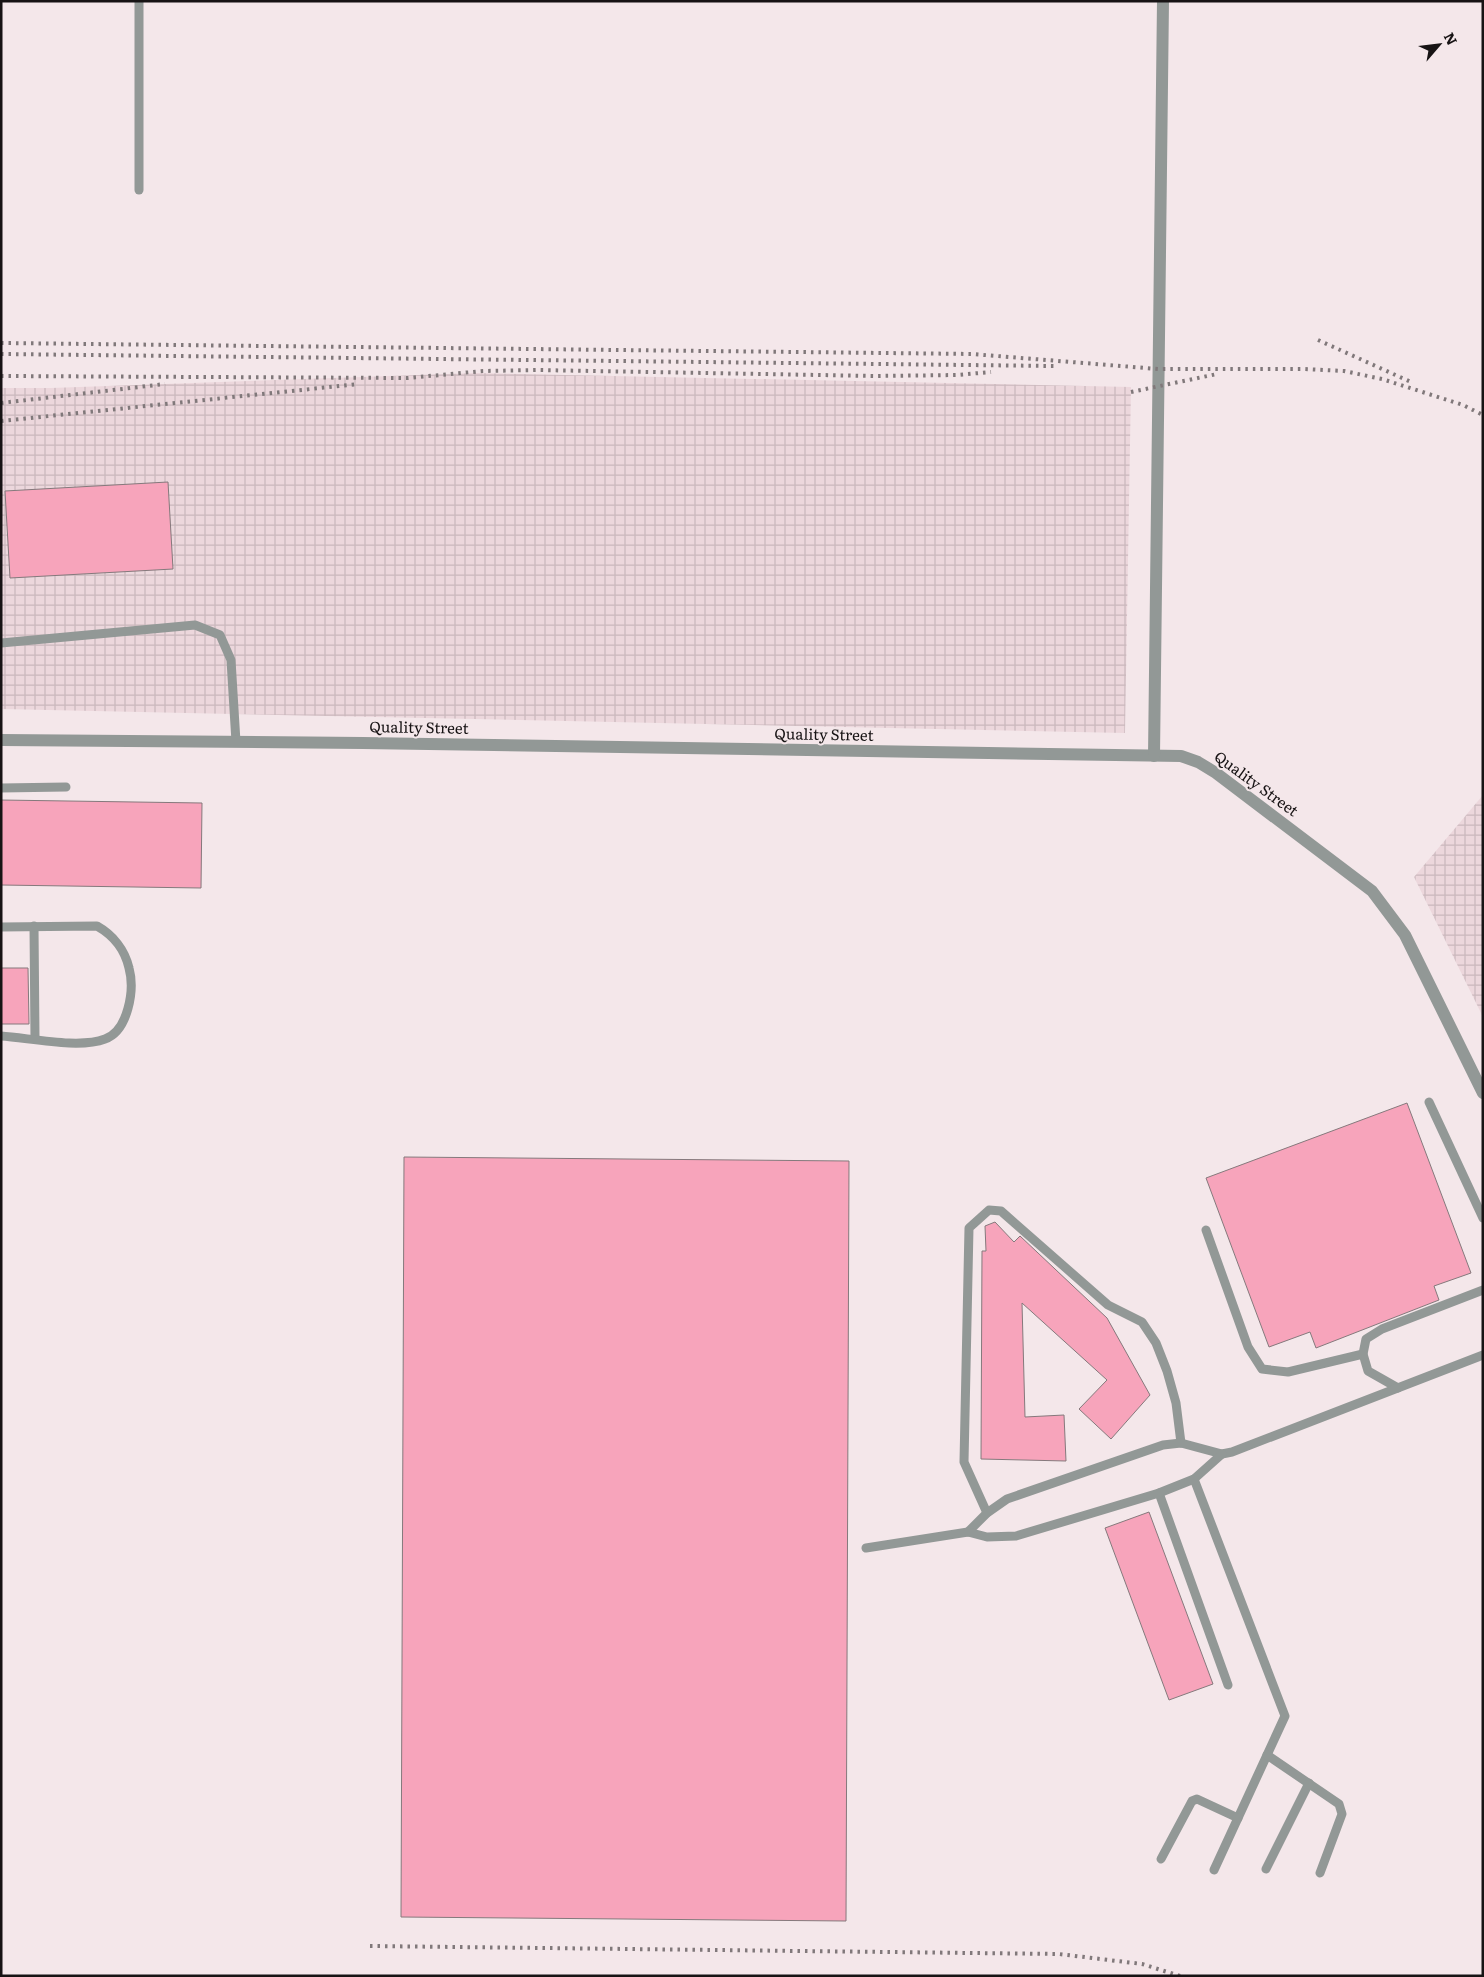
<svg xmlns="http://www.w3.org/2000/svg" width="1484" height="1977" font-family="Literata,serif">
	<defs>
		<pattern id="industrial-grid" width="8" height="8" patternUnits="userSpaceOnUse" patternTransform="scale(1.25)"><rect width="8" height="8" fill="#ecd7dc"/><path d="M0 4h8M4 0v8" fill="none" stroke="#cab8bc"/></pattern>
	</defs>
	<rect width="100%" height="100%" fill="#f4e7ea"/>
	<g fill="url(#industrial-grid)">
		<path d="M 476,373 L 1131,387 L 1125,733 L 1,709 L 1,388 L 51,388 Z"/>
		<path d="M 1483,795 L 1483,1017 L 1414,877 Z"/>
	</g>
	<g fill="#f7a4bb" stroke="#85797c">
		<path d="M 168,482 L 173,569 L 10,578 L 5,491 Z"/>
		<path d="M 1,800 L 202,803 L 201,888 L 1,885 Z"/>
		<path d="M 1,968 L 28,968 L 29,1024 L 1,1024 Z"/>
		<path d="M 1407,1103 L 1471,1273 L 1434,1286 L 1439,1300 L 1316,1348 L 1310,1332 L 1269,1347 L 1206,1178 Z"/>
		<path d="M 404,1157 L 849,1161 L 846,1921 L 401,1917 Z"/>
		<path d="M 995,1222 L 1014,1242 L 1020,1236 L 1107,1318 L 1150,1395 L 1111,1439 L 1079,1409 L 1107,1380 L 1022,1303 L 1025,1417 L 1064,1415 L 1066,1461 L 981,1459 L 982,1251 L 986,1251 L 985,1226 Z"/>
		<path d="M 1149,1512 L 1213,1684 L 1169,1700 L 1105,1528 Z"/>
	</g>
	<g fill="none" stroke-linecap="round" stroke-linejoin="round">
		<g stroke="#929896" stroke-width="9">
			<path d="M 139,190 L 139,1"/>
			<path d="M 1,643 L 195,625 L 220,635 L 231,660 L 236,742"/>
			<path d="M 1,788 L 66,787"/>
			<path d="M 34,926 L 35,1038"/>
			<path d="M 1,927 L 97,926 C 113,935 125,950 129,968 C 135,990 128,1031 105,1039 C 79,1049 30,1038 1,1036"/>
			<path d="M 1429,1102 L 1483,1218"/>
			<path d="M 1206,1230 L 1248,1347 L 1262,1369 L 1288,1372 L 1363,1354"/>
			<path d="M 1398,1388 L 1368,1371 L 1363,1354 L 1366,1339 L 1382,1329 L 1483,1290"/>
			<path d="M 1194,1479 L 1285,1716 L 1214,1870"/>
			<path d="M 1159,1493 L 1228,1685"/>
			<path d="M 987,1513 L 964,1462 L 969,1228 L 989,1210 L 1001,1211 L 1108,1305 L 1142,1322 L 1156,1343 L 1167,1371 L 1176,1403 L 1181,1443"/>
			<path d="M 968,1532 L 987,1513 L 1007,1499 L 1163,1445 L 1181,1443 L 1222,1454 L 1232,1452 L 1483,1355"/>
			<path d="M 866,1548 L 968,1532 L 987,1537 L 1016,1536 L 1159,1493 L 1194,1479 L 1222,1454"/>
			<path d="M 1267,1755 L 1339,1804 L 1342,1814 L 1320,1873"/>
			<path d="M 1161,1859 L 1192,1801 L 1197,1799 L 1238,1818"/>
			<path d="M 1266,1869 L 1309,1783"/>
		</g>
		<g stroke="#929896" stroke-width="12">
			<path d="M 1,740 L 363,743 L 1181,756 L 1198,762 L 1216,773 L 1372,891 L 1405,935 L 1483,1093"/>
			<path d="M 1154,756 L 1163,1"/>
		</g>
		<g stroke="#80787a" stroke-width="4" stroke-dasharray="2.5 5" stroke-linecap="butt">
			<path d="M 1318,340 L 1411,382"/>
			<path d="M 1,343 L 972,354 L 1158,369 L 1305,369 L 1344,371 L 1382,379 L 1463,405 L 1483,415"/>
			<path d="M 1,354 L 1054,366"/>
			<path d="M 1,376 L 408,378 L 483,371 L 537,370 L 875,376 L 957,375 L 991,372"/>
			<path d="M 1131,392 L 1217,374"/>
			<path d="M 1,403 L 165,384"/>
			<path d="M 1,421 L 359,384"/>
			<path d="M 370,1946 L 1059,1954 L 1142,1964 L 1180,1976"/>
		</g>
	</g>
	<g text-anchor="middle" stroke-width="4" stroke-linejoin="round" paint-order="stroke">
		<g font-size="15" fill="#171314" stroke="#f4e7ea">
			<text transform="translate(419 728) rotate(1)" y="5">Quality Street</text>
			<text transform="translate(824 735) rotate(1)" y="5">Quality Street</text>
			<text transform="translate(1256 784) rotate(36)" y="5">Quality Street</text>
		</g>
	</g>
	<rect width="1484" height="1977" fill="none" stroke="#171314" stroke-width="5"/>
	<g transform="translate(1439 45) rotate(62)" stroke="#f4e7ea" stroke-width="4" paint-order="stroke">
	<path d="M0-4L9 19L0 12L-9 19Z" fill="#171314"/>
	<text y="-8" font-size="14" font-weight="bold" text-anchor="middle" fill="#171314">N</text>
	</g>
</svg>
